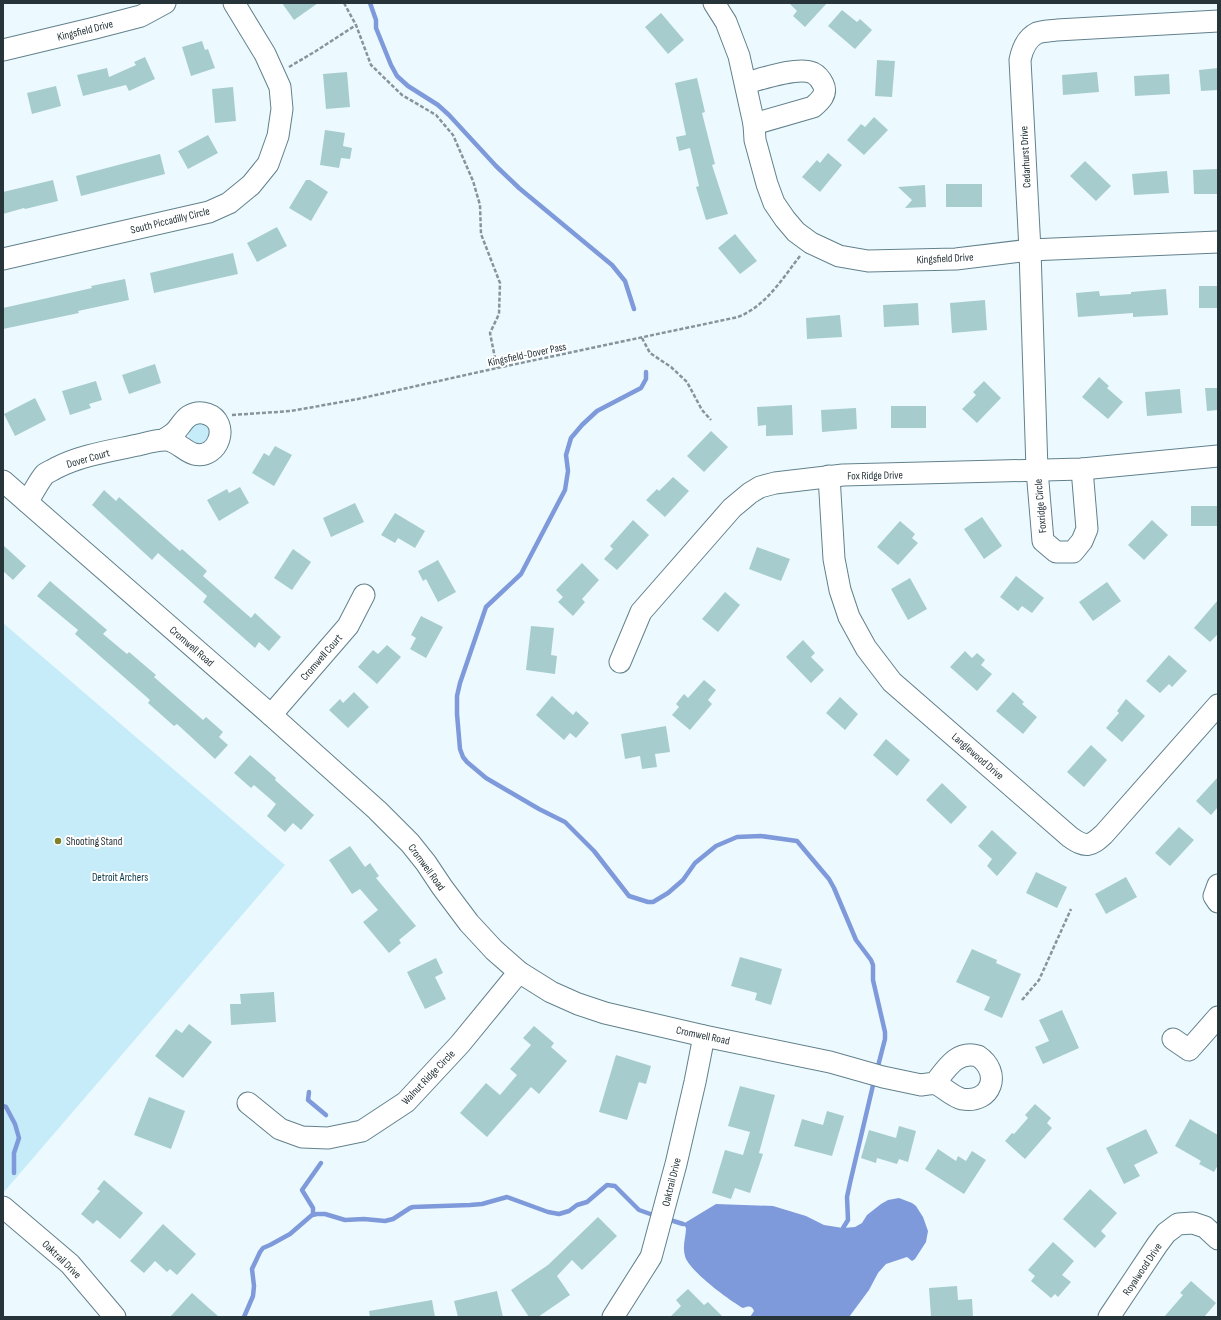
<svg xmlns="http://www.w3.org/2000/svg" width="1221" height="1320" font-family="'Sofia Sans Condensed',sans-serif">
	<rect width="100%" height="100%" fill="#ecfaff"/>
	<g fill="#c6ebf9">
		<path d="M 203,422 L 211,430 L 209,441 L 198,445 C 187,440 186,435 192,424 Z"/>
		<path d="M 3,623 L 285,865 L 3,1193 Z"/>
	</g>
	<path fill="#7f9adb" d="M 899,1198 L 912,1203 L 916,1206 L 923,1217 L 928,1231 L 926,1242 L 915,1259 L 912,1261 L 907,1257 L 886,1264 L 878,1273 L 869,1290 L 849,1317 L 750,1317 L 754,1311 C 752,1305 748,1306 743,1308 C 730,1301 688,1270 685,1256 C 682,1246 686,1237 686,1228 L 683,1224 L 716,1204 L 773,1206 L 806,1216 L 824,1225 L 843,1228 L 855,1227 L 862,1223 L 867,1215 L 881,1204 L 888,1200 Z"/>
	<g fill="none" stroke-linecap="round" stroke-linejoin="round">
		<g stroke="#7f9adb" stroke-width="4.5">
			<path d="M 370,3 L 376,20 L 376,28 L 391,65 L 397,76 L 408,86 L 438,105 L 449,115 L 496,166 L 519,188 L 612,265 L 625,281 L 634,309"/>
			<path d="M 646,372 L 646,379 L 641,388 L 597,411 L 582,425 L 571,438 L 566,455 L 568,471 L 565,490 L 521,574 L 486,607 L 460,683 L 457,696 L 457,714 L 460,749 L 463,757 L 467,762 L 486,778 L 539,809 L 565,822 L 594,851 L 629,896 L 648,902 L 653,902 L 668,893 L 683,880 L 695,863 L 716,846 L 737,837 L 761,836 L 797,841 L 829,879 L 834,888 L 856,940 L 871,960 L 873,965 L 873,980 L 885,1032 L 885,1039 L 877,1070"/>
			<path d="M 309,1092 L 308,1100 L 326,1115"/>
			<path d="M 3,1106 L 6,1107 L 15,1124 L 19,1138 L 14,1153 L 14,1173"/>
			<path d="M 313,1215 L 313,1208 L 302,1190 L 321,1163"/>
			<path d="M 667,1219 L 683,1224"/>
			<path d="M 843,1228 L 848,1220 L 847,1197 L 850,1183 L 874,1081"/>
			<path d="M 244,1317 L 253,1296 L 254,1286 L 252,1269 L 260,1252 L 263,1248 L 270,1245 L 290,1234 L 312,1215 L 317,1214 L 325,1214 L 345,1220 L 364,1219 L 385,1221 L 393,1219 L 410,1208 L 413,1207 L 470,1205 L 482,1204 L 507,1197 L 548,1212 L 559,1214 L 569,1211 L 577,1205 L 587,1202 L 607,1185 L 615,1186 L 639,1210 L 656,1216"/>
		</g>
	</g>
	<g fill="#a7ccce">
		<path d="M 282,3 L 318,3 L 294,20 Z"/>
		<path d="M 789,3 L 827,3 L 805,27 L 793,16 L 797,11 Z"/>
		<path d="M 842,10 L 857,22 L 860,19 L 872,30 L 855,49 L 828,26 Z"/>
		<path d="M 661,13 L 684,40 L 668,54 L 645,27 Z"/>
		<path d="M 202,41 L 205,50 L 208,49 L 215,68 L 191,76 L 182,47 Z"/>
		<path d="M 145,57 L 155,79 L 129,91 L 126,85 L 83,96 L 77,75 L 107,68 L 109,77 L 136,65 L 134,62 Z"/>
		<path d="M 877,60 L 895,61 L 892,97 L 875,96 Z"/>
		<path d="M 1218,68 L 1218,90 L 1201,91 L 1199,70 Z"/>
		<path d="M 347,72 L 350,107 L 326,109 L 323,74 Z"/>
		<path d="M 1097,72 L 1099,92 L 1063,95 L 1062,75 Z"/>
		<path d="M 1169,74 L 1170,94 L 1135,96 L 1134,76 Z"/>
		<path d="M 697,78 L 705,112 L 702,113 L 715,164 L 712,165 L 728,214 L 706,220 L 696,187 L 699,186 L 690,148 L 679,151 L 676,137 L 686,135 L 675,83 Z"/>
		<path d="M 56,86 L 61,106 L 32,114 L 27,93 Z"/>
		<path d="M 233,87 L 236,121 L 215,123 L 212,89 Z"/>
		<path d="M 874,117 L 888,130 L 864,155 L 847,140 L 861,124 L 865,127 Z"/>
		<path d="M 325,130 L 345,133 L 343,146 L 352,148 L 350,159 L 341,158 L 339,168 L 320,165 Z"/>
		<path d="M 208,135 L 218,153 L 188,169 L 178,151 Z"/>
		<path d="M 828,153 L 842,165 L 820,192 L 802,177 L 817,160 L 820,163 Z"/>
		<path d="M 160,154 L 165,174 L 81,196 L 76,176 Z"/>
		<path d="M 1085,161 L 1111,186 L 1096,201 L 1070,176 Z"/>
		<path d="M 1218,169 L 1218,194 L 1194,194 L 1193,170 Z"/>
		<path d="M 1167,171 L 1169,193 L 1134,195 L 1132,174 Z"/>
		<path d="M 53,180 L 58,201 L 25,209 L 24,208 L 3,214 L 3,192 Z"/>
		<path d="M 306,180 L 310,180 L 328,192 L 311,221 L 289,208 Z"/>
		<rect x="946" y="184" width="36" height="23"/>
		<path d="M 925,185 L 926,207 L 905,208 L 912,200 L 898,187 Z"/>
		<path d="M 277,227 L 287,246 L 257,262 L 247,243 Z"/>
		<path d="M 735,234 L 757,261 L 740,274 L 718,248 Z"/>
		<path d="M 233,253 L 238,274 L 154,293 L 150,273 Z"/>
		<path d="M 125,279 L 129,300 L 78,311 L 79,313 L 3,329 L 3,308 L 92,288 L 91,286 Z"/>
		<rect x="1199" y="286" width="19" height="22"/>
		<path d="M 1166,289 L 1168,315 L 1133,317 L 1133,313 L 1078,317 L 1076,293 L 1099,291 L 1100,296 L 1131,294 L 1131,292 Z"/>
		<path d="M 985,300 L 987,330 L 952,333 L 950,303 Z"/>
		<path d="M 918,303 L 919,325 L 884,327 L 883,305 Z"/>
		<path d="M 840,315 L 842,337 L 807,339 L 806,318 Z"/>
		<path d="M 155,364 L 161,383 L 129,394 L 122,375 Z"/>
		<path d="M 1099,377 L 1109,386 L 1107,388 L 1123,402 L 1108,419 L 1082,397 Z"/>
		<path d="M 96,381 L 102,400 L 89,404 L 91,408 L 70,415 L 62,391 Z"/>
		<path d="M 984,381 L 1001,398 L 977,423 L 962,409 L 976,395 L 973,392 Z"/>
		<path d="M 1205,388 L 1218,388 L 1218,410 L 1207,411 Z"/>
		<path d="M 1180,389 L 1182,413 L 1147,416 L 1145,392 Z"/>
		<path d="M 35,398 L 46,420 L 15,436 L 4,414 Z"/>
		<path d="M 792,405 L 793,435 L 766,436 L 766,425 L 758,426 L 757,407 Z"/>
		<rect x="891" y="406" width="35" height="22"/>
		<path d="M 856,408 L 857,429 L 822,432 L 821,410 Z"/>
		<path d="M 711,431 L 728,447 L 704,472 L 687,456 Z"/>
		<path d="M 275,446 L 292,455 L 274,486 L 252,473 L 264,453 L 269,456 Z"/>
		<path d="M 673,477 L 689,491 L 665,517 L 646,500 L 657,489 L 659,491 Z"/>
		<path d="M 240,487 L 249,503 L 219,521 L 207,500 L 227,489 L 229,493 Z"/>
		<path d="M 104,490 L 116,501 L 119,497 L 180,551 L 182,549 L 207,571 L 203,576 L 251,618 L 255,613 L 281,637 L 269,651 L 259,642 L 255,648 L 203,602 L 207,596 L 158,553 L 152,560 L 92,505 Z"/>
		<path d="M 355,503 L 364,522 L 331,537 L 323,518 Z"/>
		<rect x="1191" y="506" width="27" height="20"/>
		<path d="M 395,513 L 425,531 L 415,548 L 398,538 L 395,543 L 381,535 Z"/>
		<path d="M 982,517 L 1002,546 L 984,559 L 964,529 Z"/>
		<path d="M 633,520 L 649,535 L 617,570 L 604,559 L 613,549 L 610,546 Z"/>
		<path d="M 1152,520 L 1168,535 L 1144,560 L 1128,545 Z"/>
		<path d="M 900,521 L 915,534 L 912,538 L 918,543 L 898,565 L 877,547 Z"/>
		<path d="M 3,545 L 26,566 L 13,580 L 3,571 Z"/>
		<path d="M 757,547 L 790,559 L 781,581 L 749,569 Z"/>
		<path d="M 293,549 L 311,562 L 292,590 L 274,578 Z"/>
		<path d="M 438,560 L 456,592 L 438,602 L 426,579 L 423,581 L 418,571 Z"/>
		<path d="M 582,563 L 599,580 L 582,599 L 585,602 L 573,616 L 558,602 L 563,597 L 556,590 Z"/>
		<path d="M 1016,576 L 1044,598 L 1032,613 L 1022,606 L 1018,611 L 1000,597 Z"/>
		<path d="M 910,578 L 927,609 L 908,620 L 891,589 Z"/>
		<path d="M 50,581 L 107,630 L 103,634 L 127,654 L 129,652 L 156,675 L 154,677 L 203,720 L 206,717 L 223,732 L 219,737 L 228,745 L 215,759 L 177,724 L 174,726 L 148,703 L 150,700 L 75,634 L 78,630 L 37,596 Z"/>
		<path d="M 1107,582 L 1121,601 L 1093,621 L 1079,602 Z"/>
		<path d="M 725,592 L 740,605 L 718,632 L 702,619 Z"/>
		<path d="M 1218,600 L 1218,634 L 1210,642 L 1194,628 Z"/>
		<path d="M 421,616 L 443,627 L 426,658 L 410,649 L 416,638 L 411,635 Z"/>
		<path d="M 531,626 L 554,628 L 551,655 L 557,656 L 555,674 L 526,670 Z"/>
		<path d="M 803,640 L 815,653 L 811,657 L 824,670 L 811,683 L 786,657 Z"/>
		<path d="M 387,645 L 401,657 L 377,684 L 358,667 L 373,650 L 378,654 Z"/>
		<path d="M 965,651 L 972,658 L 977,653 L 985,660 L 981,665 L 992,674 L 977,691 L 950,667 Z"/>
		<path d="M 1169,655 L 1187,671 L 1172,687 L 1169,684 L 1160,693 L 1146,681 Z"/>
		<path d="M 704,680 L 716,690 L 708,700 L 712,704 L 690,730 L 672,715 L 679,707 L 676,704 L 684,694 L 688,698 Z"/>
		<path d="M 354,692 L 369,707 L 348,728 L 329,710 L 340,699 L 343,703 Z"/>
		<path d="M 1013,692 L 1024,702 L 1022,704 L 1037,717 L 1023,734 L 996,711 Z"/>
		<path d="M 552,696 L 573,715 L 576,711 L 589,723 L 576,738 L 570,733 L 564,740 L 536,715 Z"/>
		<path d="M 840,697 L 858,714 L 845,730 L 826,713 Z"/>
		<path d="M 1126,699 L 1145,716 L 1122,742 L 1106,728 L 1119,713 L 1117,711 Z"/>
		<path d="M 666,726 L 670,752 L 655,754 L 657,767 L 642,769 L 640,756 L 625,759 L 621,734 Z"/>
		<path d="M 886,739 L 910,760 L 897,776 L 873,755 Z"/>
		<path d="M 1091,745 L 1107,760 L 1084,787 L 1067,772 Z"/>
		<path d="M 250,755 L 276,778 L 275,780 L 314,815 L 301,830 L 293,823 L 285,832 L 267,816 L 276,804 L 254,785 L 251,788 L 234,773 Z"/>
		<path d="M 1218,777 L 1218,807 L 1211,815 L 1196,801 Z"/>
		<path d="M 942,783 L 967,807 L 951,824 L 926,800 Z"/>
		<path d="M 1179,827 L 1194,840 L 1170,866 L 1155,853 Z"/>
		<path d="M 992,830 L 1017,853 L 997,876 L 987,866 L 992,859 L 978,846 Z"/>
		<path d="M 350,846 L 365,867 L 370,863 L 379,876 L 376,878 L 416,926 L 399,940 L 401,943 L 389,953 L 363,922 L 378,910 L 360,889 L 352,894 L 329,860 Z"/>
		<path d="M 1036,872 L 1067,887 L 1057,908 L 1026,893 Z"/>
		<path d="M 1126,877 L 1137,897 L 1106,914 L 1095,894 Z"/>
		<path d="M 972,949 L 997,960 L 996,963 L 1021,974 L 1002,1018 L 984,1010 L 990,997 L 956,982 Z"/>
		<path d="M 740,957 L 782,969 L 771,1005 L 755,1000 L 757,993 L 731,986 Z"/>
		<path d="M 436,958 L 443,973 L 435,977 L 446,999 L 425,1009 L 407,972 Z"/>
		<path d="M 274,992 L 276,1022 L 231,1025 L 230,1004 L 241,1004 L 240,994 Z"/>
		<path d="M 1062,1010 L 1079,1048 L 1043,1064 L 1035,1047 L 1049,1041 L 1039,1020 Z"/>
		<path d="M 189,1024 L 212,1042 L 183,1078 L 155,1056 L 176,1029 L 182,1033 Z"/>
		<path d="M 534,1026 L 554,1043 L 551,1047 L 567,1061 L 539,1094 L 531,1087 L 487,1137 L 460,1113 L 486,1083 L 500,1095 L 517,1075 L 510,1069 L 531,1045 L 523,1038 Z"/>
		<path d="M 616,1055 L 651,1066 L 646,1084 L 639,1082 L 627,1120 L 599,1112 Z"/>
		<path d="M 740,1086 L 775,1095 L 759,1153 L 763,1154 L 750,1193 L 735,1188 L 731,1199 L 712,1193 L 725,1150 L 743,1155 L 750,1132 L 728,1126 Z"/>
		<path d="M 149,1097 L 185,1111 L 171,1149 L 134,1135 Z"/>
		<path d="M 1035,1104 L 1051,1118 L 1047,1123 L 1052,1128 L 1025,1159 L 1005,1141 L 1012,1133 L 1014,1134 L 1028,1118 L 1025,1115 Z"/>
		<path d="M 827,1111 L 844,1116 L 832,1156 L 794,1146 L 802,1119 L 823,1125 Z"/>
		<path d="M 1190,1119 L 1218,1135 L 1218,1165 L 1214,1172 L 1199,1164 L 1201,1161 L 1175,1146 Z"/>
		<path d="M 899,1126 L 916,1131 L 908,1162 L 899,1159 L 897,1164 L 877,1158 L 876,1163 L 861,1158 L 869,1130 L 896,1138 Z"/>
		<path d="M 1146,1129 L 1158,1153 L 1134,1165 L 1140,1176 L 1124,1184 L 1106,1148 Z"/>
		<path d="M 938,1149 L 956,1161 L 958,1156 L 966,1161 L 972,1151 L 986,1160 L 964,1194 L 925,1169 Z"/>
		<path d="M 104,1180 L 143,1213 L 120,1239 L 97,1220 L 93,1224 L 81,1214 L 100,1191 L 97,1189 Z"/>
		<path d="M 1090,1189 L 1117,1213 L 1101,1231 L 1106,1236 L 1095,1248 L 1063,1219 Z"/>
		<path d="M 598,1217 L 617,1236 L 582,1270 L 572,1260 L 557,1276 L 570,1295 L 538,1317 L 529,1317 L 511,1290 L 548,1265 Z"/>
		<path d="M 163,1224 L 196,1254 L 177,1275 L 170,1269 L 167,1272 L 155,1261 L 144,1273 L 130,1261 Z"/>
		<path d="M 1053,1242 L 1074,1261 L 1062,1275 L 1071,1282 L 1058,1297 L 1055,1294 L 1051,1298 L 1031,1281 L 1035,1276 L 1028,1270 Z"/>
		<path d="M 1191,1281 L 1216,1303 L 1204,1317 L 1164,1317 L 1183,1295 L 1180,1293 Z"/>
		<path d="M 957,1286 L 958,1300 L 972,1299 L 973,1317 L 931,1317 L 929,1288 Z"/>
		<path d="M 688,1289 L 704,1305 L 708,1302 L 723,1317 L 670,1317 L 681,1306 L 676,1300 Z"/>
		<path d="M 497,1291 L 503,1317 L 458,1317 L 454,1301 Z"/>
		<path d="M 192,1293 L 219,1317 L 170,1317 Z"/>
		<path d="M 432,1300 L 435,1317 L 370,1317 L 369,1311 Z"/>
	</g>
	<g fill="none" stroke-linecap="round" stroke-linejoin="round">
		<g stroke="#62818c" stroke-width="23">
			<g id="minor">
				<path d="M 714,3 L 726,22 L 739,56 L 754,124 L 755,140 L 767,184 L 774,203 L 785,219 L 796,232 L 811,243 L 839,256 L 868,261 L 956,259 L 1030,250 L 1218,242"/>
				<path d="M 3,50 L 95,28 L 141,16 L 165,3"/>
				<path d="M 746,83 C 762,79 798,66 813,73 C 817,75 821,80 823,84 C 828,94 820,101 813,107 L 754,124"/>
				<path d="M 3,259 L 209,212 L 229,203 L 251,185 L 268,164 L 278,136 L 282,109 L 280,87 L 265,54 L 234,3"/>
				<path d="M 1082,469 L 1087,529 L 1082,541 L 1073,552 L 1056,552 L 1043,541 L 1037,470 L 1030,250 L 1020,60 C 1022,50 1027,38 1037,33 C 1043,31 1051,31 1057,30 L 1218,21"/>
				<path d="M 829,476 L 834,559 L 840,590 L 849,617 L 866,648 L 892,682 L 1070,837 C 1086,848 1090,847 1104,834 L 1218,705"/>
				<path d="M 3,481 L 271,715 L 377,810 L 410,843 L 426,863 L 442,887 L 469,923 L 494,950 L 519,972 L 551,992 L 578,1004 L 605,1013 L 704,1036 L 830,1062 L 883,1077 L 921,1085 L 935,1083 C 943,1087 953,1097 962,1099 C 992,1104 1002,1072 978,1056 C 957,1050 947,1068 935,1083"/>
				<path d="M 27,502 C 32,495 40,479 45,474 C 48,472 53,470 56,468 C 81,455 110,451 138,445 C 146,443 156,440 165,440 C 176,440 184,451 194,454 C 219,460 231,422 207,414 C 201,412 194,413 189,416 C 183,420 180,427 175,432 C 172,435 168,437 165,439"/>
				<path d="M 620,662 L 641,612 L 732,508 L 750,493 L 760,487 L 775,483 L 843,475 L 1082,469 L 1218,456"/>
				<path d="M 271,715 L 348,626 L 364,595"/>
				<path d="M 1218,885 L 1214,896 L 1218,902"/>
				<path d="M 1173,1039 L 1189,1050 L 1218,1017"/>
				<path d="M 248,1103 L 280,1129 L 302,1137 L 328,1138 L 362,1131 L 406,1102 L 460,1044 L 519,972"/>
				<path d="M 3,1207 L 70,1264 L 115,1317"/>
				<path d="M 613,1317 L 651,1257 L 676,1164 L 695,1082 L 704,1036"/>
				<path d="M 1109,1317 L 1157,1245 L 1166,1233 L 1178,1224 L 1193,1223 L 1205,1227 L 1218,1239"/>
			</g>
		</g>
		<g stroke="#879499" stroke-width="2.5" stroke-dasharray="4 2" stroke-linecap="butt">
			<path d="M 344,3 L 356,25 L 371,65 L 402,95 L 436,115 L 453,135 L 473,181 L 480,205 L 481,234 L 500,283 L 499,314 L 490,333 L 497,368"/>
			<path d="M 289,67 L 316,51 L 356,25"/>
			<path d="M 642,338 L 650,353 L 671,367 L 687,382 L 702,410 L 711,420"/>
			<path d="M 232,415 L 291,411 L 358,399 L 497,368 L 738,317 C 766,306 782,279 800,256"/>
			<path d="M 1022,1000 L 1039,980 L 1071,909"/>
		</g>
		<use href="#minor" stroke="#fff" stroke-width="21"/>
	</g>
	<circle fill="#7f8028" stroke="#fff" stroke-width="1.5" cx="58" cy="841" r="4"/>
	<g text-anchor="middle" stroke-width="4" stroke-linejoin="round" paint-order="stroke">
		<g font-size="11" fill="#273439" stroke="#fff">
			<text transform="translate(85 30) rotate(-14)" y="4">Kingsfield Drive</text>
			<text transform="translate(1025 157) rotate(-93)" y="4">Cedarhurst Drive</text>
			<text transform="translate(170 220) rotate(-14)" y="4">South Piccadilly Circle</text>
			<text transform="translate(945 258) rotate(-3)" y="4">Kingsfield Drive</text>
			<text transform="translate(527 354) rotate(-12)" y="4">Kingsfield-Dover Pass</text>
			<text transform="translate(88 458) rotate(-16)" y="4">Dover Court</text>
			<text transform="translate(875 475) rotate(-1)" y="4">Fox Ridge Drive</text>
			<text transform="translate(1040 506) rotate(-95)" y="4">Foxridge Circle</text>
			<text transform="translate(192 646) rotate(41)" y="4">Cromwell Road</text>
			<text transform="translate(321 657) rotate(-49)" y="4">Cromwell Court</text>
			<text transform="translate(978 756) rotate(41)" y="4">Langlewood Drive</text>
			<text transform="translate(427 867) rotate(54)" y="4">Cromwell Road</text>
			<text transform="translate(703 1035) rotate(12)" y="4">Cromwell Road</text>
			<text transform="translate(428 1077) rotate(-46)" y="4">Walnut Ridge Circle</text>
			<text transform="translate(671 1182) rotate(-76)" y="4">Oaktrail Drive</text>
			<text transform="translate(62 1259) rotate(44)" y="4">Oaktrail Drive</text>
			<text transform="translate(1142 1269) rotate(-56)" y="4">Royalwood Drive</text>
		</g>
		<g font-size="11" fill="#273439" stroke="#fff" text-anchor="start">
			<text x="66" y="845">Shooting Stand</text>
		</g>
		<g font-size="11" fill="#083643" stroke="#fff">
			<text x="120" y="881">Detroit Archers</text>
		</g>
	</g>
	<rect width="1221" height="1320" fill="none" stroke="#273439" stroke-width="8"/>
</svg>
